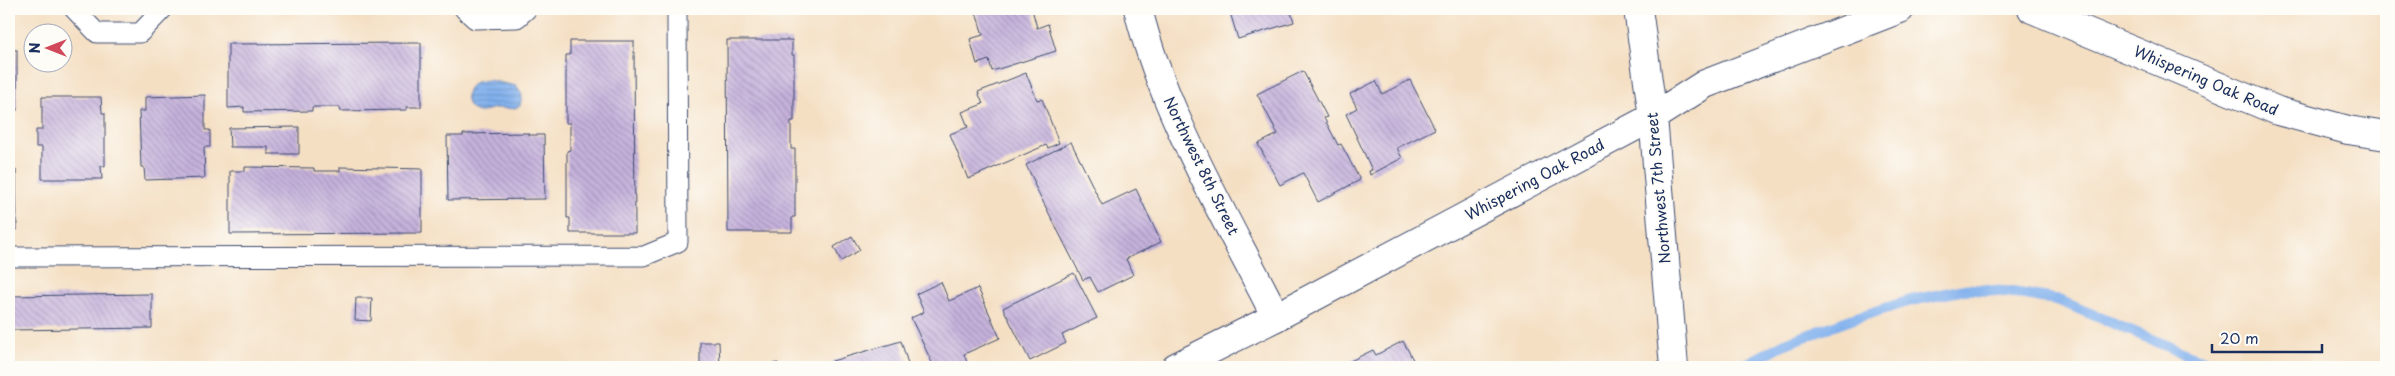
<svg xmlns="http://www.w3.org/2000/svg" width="2395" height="376" font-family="'Playpen Sans',sans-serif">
	<defs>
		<pattern id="water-rules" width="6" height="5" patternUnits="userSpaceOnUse" patternTransform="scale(1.25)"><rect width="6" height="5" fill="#82b1ed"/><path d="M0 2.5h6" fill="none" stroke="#6a90c3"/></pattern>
		<pattern id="building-back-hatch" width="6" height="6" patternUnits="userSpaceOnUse" patternTransform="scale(1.25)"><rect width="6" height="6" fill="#c6b2dc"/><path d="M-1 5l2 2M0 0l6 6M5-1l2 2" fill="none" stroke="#a091b6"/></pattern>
	</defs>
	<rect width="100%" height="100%" fill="#fdfcf7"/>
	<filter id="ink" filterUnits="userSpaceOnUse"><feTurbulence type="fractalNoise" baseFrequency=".02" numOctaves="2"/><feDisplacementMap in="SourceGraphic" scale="10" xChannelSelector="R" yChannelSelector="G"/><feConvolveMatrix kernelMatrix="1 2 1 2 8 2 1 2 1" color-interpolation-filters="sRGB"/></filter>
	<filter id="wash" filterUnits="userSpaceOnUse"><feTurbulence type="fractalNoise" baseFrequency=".0096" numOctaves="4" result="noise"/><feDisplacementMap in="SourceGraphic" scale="20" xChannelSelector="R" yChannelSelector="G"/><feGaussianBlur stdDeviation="1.12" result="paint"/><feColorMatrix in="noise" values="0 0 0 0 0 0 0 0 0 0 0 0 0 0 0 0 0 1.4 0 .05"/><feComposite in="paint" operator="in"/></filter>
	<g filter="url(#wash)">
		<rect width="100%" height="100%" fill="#f4dfc3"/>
		<path fill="url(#water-rules)" stroke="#4e70a6" d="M 488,80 L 516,86 L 522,95 L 520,106 C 511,110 506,108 497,108 C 490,108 485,113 478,112 C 465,109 463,91 473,84 C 477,81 483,81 488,80 Z"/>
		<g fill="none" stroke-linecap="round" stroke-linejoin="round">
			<path stroke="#82b1ed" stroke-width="11" d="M 1741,367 L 1784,344 L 1855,318 L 1909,301 L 1967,289 L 2010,292 L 2058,300 L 2217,367"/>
		</g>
		<g id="blocks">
			<g fill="url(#building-back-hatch)">
				<path d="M 975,9 L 1032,9 L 1037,28 L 1048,24 L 1056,51 L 992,71 L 989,60 L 977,64 L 970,39 L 983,35 Z"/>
				<path d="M 1229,9 L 1290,9 L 1294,22 L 1238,39 Z"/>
				<path d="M 727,40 L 792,40 L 792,55 L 794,55 L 794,121 L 791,121 L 791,149 L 795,149 L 795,217 L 792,217 L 792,232 L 728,232 Z"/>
				<path d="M 570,41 L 634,41 L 635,233 L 570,233 L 570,218 L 567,218 L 567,151 L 570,150 L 570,123 L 566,123 L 566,55 L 570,55 Z"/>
				<path d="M 421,43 L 421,107 L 407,107 L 407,110 L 340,111 L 340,107 L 312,107 L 312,111 L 244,112 L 244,107 L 228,108 L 228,44 Z"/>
				<rect x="9" y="50" width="8" height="60"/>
				<path d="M 1303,71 L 1327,117 L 1324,118 L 1338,145 L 1341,144 L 1360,180 L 1318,202 L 1303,173 L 1280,185 L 1258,144 L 1278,134 L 1257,94 Z"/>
				<path d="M 1026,73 L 1037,100 L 1042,99 L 1059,143 L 1048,148 L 1046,145 L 968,179 L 950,134 L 968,127 L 962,112 L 983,104 L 978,92 Z"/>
				<path d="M 1410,80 L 1435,129 L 1397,148 L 1402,158 L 1370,175 L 1369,171 L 1372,170 L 1346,114 L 1357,108 L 1350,94 L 1376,81 L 1382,94 Z"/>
				<path d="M 205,95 L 205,130 L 210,130 L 210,147 L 204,147 L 205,178 L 145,180 L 144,167 L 141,167 L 139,111 L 145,111 L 145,97 Z"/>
				<path d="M 42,97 L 101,97 L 102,113 L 105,113 L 105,166 L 101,166 L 102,179 L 42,179 L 42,147 L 36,147 L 36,130 L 42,130 Z"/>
				<path d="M 299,127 L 299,154 L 268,154 L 268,147 L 230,147 L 229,128 Z"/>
				<path d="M 528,133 L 528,135 L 544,135 L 545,199 L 448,200 L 447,136 L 463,136 L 463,134 Z"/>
				<path d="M 1071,142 L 1102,205 L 1136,189 L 1161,242 L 1126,259 L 1133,275 L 1098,292 L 1090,277 L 1083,280 L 1034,184 L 1035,183 L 1026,165 Z"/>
				<path d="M 245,167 L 314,168 L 314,171 L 340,171 L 340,167 L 422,169 L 422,233 L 230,234 L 230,171 L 245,171 Z"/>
				<path d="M 9,170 L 16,170 L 17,230 L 9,230 Z"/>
				<path d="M 852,236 L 860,250 L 841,261 L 834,247 Z"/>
				<path d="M 1074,273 L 1097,318 L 1062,335 L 1066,343 L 1030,361 L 1003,308 Z"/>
				<path d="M 941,282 L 949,301 L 978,288 L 1000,338 L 964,354 L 968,365 L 962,367 L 934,367 L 911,318 L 924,312 L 916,294 Z"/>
				<path d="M 152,294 L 152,328 L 9,330 L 9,296 Z"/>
				<path d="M 356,298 L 372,298 L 371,321 L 355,320 Z"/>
				<path d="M 901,341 L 909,367 L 833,367 L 832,361 Z"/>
				<path d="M 1403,341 L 1417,367 L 1338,367 L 1373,350 L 1376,355 Z"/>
				<path d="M 700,342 L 719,342 L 720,367 L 700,367 Z"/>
				<path d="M 778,363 L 778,367 L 757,367 L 757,366 Z"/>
				<path d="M 472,365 L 511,366 L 511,367 L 472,367 Z"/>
				<rect x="660" y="365" width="26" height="2"/>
			</g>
		</g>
	</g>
	<g filter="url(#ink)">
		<use href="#blocks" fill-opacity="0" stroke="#3c496d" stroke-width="1"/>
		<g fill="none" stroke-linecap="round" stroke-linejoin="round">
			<g stroke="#3c496d" stroke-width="21">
				<g id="lane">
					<path d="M 74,9 L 97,33 L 140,33 L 163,9"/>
					<path d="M 464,9 L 475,19 L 517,18 L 527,9"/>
					<path d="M 9,257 L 644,256 L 678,242 L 677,9"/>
				</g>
			</g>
			<g stroke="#3c496d" stroke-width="30">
				<g id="street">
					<path d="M 1138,9 C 1164,115 1227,219 1276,317"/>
					<path d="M 1638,9 L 1653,117 L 1674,367"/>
					<path d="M 2032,9 L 2278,111 L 2348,130 L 2386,136"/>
					<path d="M 1176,367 L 1276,317 L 1653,117 L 1705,84 L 1900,9"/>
				</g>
			</g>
			<use href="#lane" stroke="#fff" stroke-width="19"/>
			<use href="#street" stroke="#fff" stroke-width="28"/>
		</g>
	</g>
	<g text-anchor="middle" stroke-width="4" stroke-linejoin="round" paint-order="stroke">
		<g font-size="15" fill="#1b2f5e" stroke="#fdfcf7">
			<text transform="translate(2206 81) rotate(23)" y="5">Whispering Oak Road</text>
			<text transform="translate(1201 166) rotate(64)" y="5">Northwest 8th Street</text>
			<text transform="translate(1535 180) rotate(-28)" y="5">Whispering Oak Road</text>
			<text transform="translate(1659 188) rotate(-95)" y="5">Northwest 7th Street</text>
		</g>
	</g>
	<rect width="2395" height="376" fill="none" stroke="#fdfcf7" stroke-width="30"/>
	<g transform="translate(48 48) rotate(270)"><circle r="24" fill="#fdfcf7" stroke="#a3aaba"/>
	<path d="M0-4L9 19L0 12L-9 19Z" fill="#d1495b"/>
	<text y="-8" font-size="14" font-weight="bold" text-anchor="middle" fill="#1b2f5e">N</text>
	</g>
	<path d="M2212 344v8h110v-8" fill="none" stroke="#1b2f5e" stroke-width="2.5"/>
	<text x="2220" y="344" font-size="15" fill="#1b2f5e" stroke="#fdfcf7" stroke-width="4" paint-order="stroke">20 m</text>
</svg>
